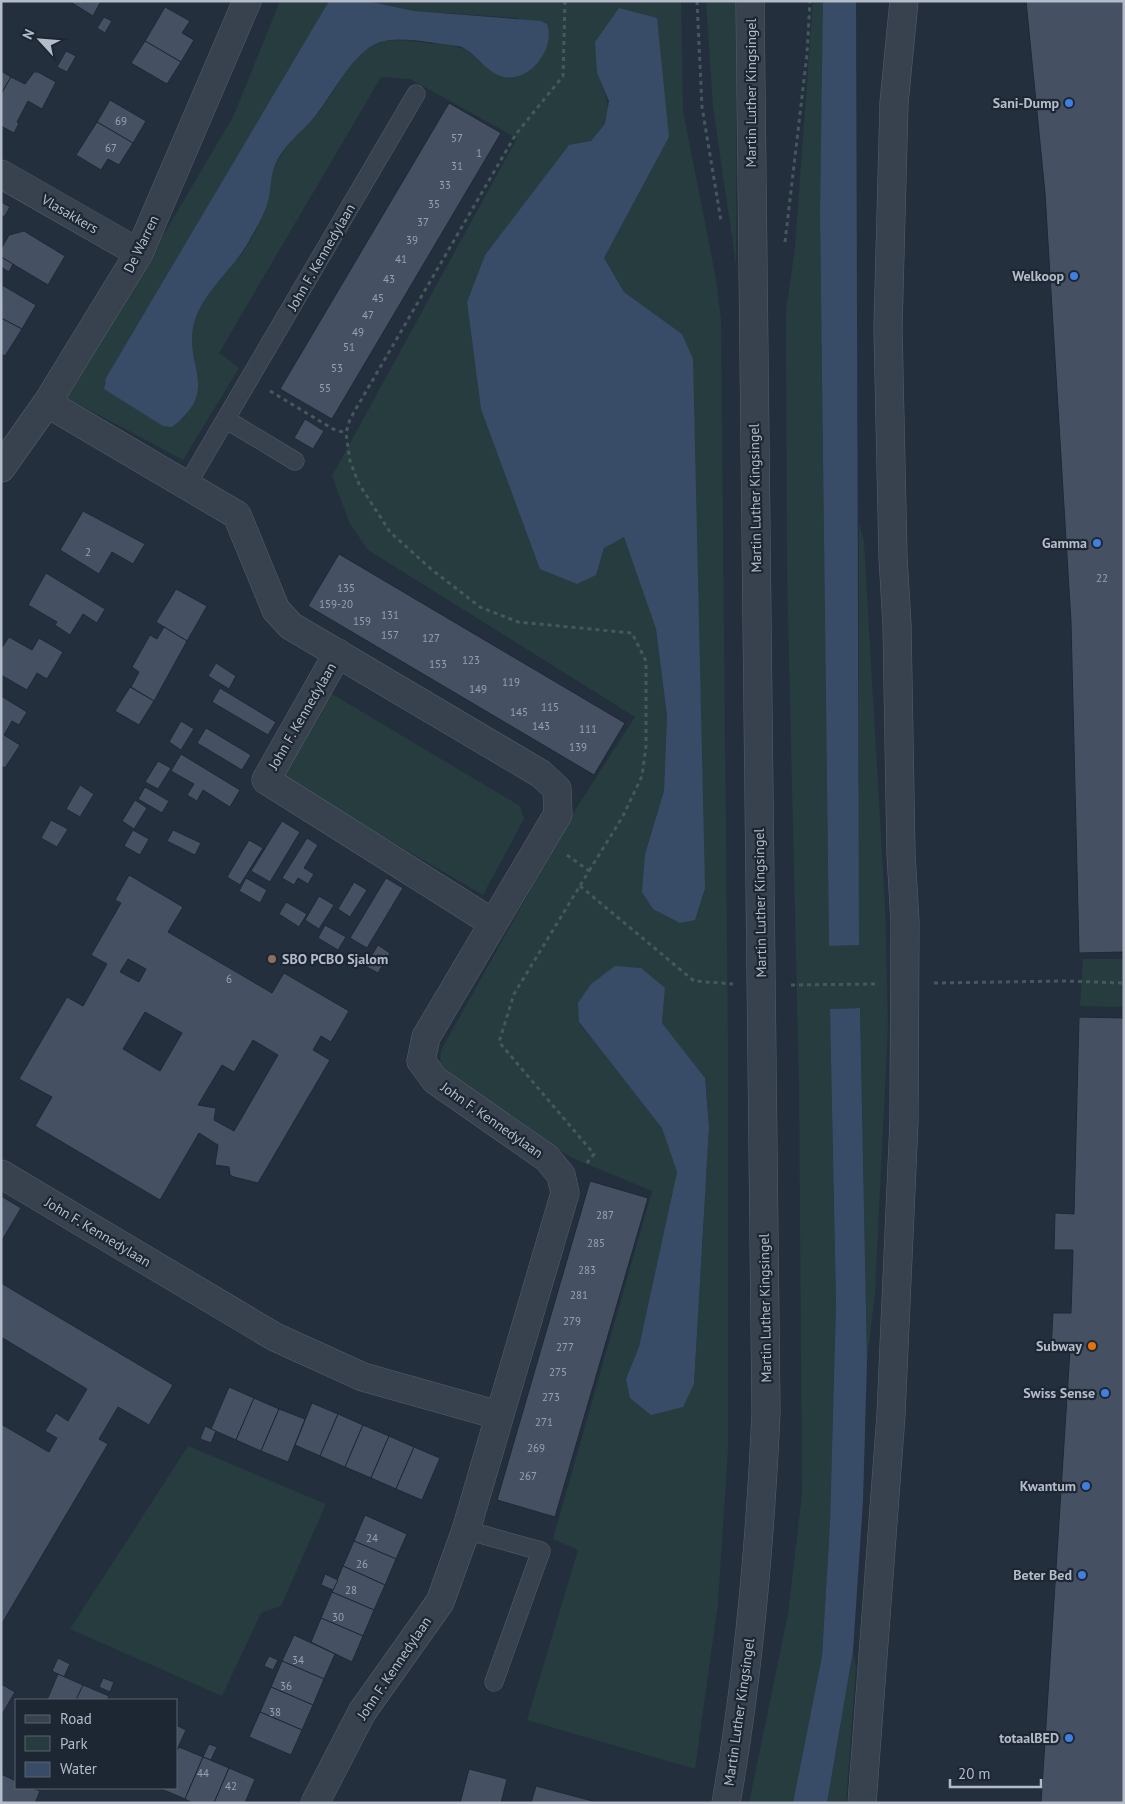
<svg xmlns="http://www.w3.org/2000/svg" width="1125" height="1804" font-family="'PT Sans',sans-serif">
	<rect width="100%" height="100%" fill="#242f3e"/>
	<g fill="#263c3f" fill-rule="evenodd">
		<path d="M 280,1 L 329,1 L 104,384 L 104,389 L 184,418 C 215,375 181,357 196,318 C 204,297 219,278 234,261 C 237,258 242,255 244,251 C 252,237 264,219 267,203 C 270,191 270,178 275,166 C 284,145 300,133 315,117 C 333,97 348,59 371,46 C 387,37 408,41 426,43 C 454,46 467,44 486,66 L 518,18 L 414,11 L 367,1 L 681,1 L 683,111 L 716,279 L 721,319 L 728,1047 L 728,1450 L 718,1603 L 695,1769 L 527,1720 L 578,1550 L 553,1539 L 652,1191 L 570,1157 L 449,1072 L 440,1063 L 441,1050 L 577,807 L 635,717 L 368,550 L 350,524 L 332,476 L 517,138 L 410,79 L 381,77 L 219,353 L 239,368 L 183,460 L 67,398 L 233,117 ZM 597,73 L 669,137 L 604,258 L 624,292 L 682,334 L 680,923 L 645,854 L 664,791 L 667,716 L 656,629 L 624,536 L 604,548 L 596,575 L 481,409 L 467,302 L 485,255 L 569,146 C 575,144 586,144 592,140 C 618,121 607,96 597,73 ZM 665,988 L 662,1023 L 705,1078 L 709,1127 L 694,1384 L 626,1379 L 639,1348 L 677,1172 L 663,1128 L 579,1023 Z"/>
		<path d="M 706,1 L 737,1 L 736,265 L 713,107 Z"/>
		<path d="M 813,1 L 823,1 L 824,14 L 820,213 L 829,946 L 859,945 L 859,523 L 864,542 L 885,905 L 888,1025 L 875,1294 L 867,1361 L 860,1008 L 830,1009 L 836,1303 L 830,1524 L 822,1656 L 793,1803 L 749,1803 L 788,1614 L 802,1494 L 799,1085 L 787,572 L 786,312 L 795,247 Z"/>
		<path d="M 327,691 L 520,806 L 524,819 L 483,895 L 279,776 Z"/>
		<path d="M 1083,959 L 1124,959 L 1124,1007 L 1080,1006 Z"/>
		<path d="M 188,1446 L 326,1504 L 281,1606 L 261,1613 L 222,1696 L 70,1629 Z"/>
		<path d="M 853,1651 L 856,1668 L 846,1803 L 827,1803 Z"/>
	</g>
	<g fill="#394c67">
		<path d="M 329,1 L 367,1 L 414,11 L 541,21 L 547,24 C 556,48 530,82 504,77 C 485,73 477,52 459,46 C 437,44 401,35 380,42 C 354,50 333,94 316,115 C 302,133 282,145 274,168 C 270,180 271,193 267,205 C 263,217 256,229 250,239 C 235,268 206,288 195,320 C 181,364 223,388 172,427 L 163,426 L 104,389 L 106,378 Z"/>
		<path d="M 823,1 L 856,1 L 859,945 L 829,946 L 820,213 Z"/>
		<path d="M 619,8 L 657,18 L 669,137 L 604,258 L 624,292 L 682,334 L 693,359 L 705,888 L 695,920 L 680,923 L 653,909 L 642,892 L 645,854 L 664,791 L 667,716 L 656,629 L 624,537 L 604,548 L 596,575 L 577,584 L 540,569 L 481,409 L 467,302 L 485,255 L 569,145 L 591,141 L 605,124 L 609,101 L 597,73 L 595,42 Z"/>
		<path d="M 615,966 L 641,968 L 665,988 L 662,1023 L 705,1078 L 709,1127 L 694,1384 L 683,1407 L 651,1415 L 630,1398 L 626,1379 L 639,1347 L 677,1172 L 662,1128 L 579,1022 L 578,1003 L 591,984 Z"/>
		<path d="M 860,1008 L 867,1361 L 863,1501 L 853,1651 L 827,1803 L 793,1803 L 822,1656 L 830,1524 L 836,1303 L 830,1009 Z"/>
	</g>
	<g fill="#455162" stroke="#1f2835" fill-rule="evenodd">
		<path d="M 69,1 L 101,1 L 93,16 Z"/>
		<path d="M 1026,1 L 1124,1 L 1124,952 L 1079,953 L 1071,622 L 1045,193 Z"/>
		<path d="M 165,7 L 190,21 L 182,33 L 194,40 L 181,62 L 145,41 Z"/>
		<path d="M 104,17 L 112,21 L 105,33 L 97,28 Z"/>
		<path d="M 145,41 L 181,62 L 167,84 L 131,63 Z"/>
		<path d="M 66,51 L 76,56 L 67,72 L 57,67 Z"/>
		<path d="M 1,71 L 11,77 L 1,94 Z"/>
		<path d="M 34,72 L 38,72 L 56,82 L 42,109 L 28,101 L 17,122 L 19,123 L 14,133 L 1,126 L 1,94 L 11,77 L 25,84 Z"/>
		<path d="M 110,100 L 146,121 L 133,143 L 97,122 Z"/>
		<path d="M 449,103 L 501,133 L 332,419 L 280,389 Z"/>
		<path d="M 97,122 L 133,143 L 119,165 L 108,159 L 101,170 L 76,155 Z"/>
		<path d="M 1,202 L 10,207 L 4,217 L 1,215 Z"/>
		<path d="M 24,231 L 65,256 L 48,285 L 1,257 L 1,249 L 9,235 Z"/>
		<path d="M 1,257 L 13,264 L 9,272 L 1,267 Z"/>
		<path d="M 2,285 L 36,305 L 22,329 L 1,318 Z"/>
		<path d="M 1,318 L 22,329 L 5,356 L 1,354 Z"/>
		<path d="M 305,419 L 324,431 L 313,449 L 294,438 Z"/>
		<path d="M 83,511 L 145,544 L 133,564 L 112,552 L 99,574 L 60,550 Z"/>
		<path d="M 339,554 L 625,723 L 594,775 L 308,606 Z"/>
		<path d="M 46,573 L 105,609 L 97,623 L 83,614 L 70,635 L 55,625 L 57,622 L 28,605 Z"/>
		<path d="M 176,589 L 207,606 L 187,641 L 156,622 Z"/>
		<path d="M 164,627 L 187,641 L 154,701 L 131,687 L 139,672 L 132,667 L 150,635 L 157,639 Z"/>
		<path d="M 9,637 L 32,650 L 39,638 L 63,652 L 47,679 L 37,673 L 27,690 L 1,675 L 1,649 Z"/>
		<path d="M 216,663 L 236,676 L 229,689 L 208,676 Z"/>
		<path d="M 130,687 L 154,701 L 139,725 L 115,711 Z"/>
		<path d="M 220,688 L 276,722 L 268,735 L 212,702 Z"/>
		<path d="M 1,696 L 27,712 L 19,725 L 12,721 L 4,735 L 20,745 L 5,768 L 1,766 Z"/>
		<path d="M 181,721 L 194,729 L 181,750 L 169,742 Z"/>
		<path d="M 206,728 L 251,755 L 242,770 L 197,743 Z"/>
		<path d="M 181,754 L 240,790 L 230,807 L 203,790 L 197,801 L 187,795 L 194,784 L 171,771 Z"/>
		<path d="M 158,761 L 171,768 L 158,789 L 145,782 Z"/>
		<path d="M 80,785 L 94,794 L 80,817 L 66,809 Z"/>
		<path d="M 145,787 L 169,801 L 162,813 L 138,799 Z"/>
		<path d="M 135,800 L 147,808 L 134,829 L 122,821 Z"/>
		<path d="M 51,820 L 68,829 L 57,847 L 41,838 Z"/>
		<path d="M 282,821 L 300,832 L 270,882 L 251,871 Z"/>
		<path d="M 133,830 L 149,839 L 140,855 L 124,846 Z"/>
		<path d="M 173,830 L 201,843 L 195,855 L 167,841 Z"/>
		<path d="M 307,838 L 318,845 L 304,868 L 314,874 L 308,884 L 298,878 L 294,885 L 282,878 Z"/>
		<path d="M 249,840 L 263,848 L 240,885 L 227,877 Z"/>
		<path d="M 129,875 L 183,907 L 168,932 L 272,993 L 284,973 L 349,1011 L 331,1042 L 321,1036 L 313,1050 L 330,1060 L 258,1183 L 234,1177 L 230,1175 L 229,1167 L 215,1165 L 218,1145 L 199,1133 L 160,1200 L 35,1126 L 52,1097 L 19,1079 L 67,997 L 83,1006 L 107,964 L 91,955 L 121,903 L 115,900 ZM 128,959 L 146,969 L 139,982 L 120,972 ZM 145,1012 L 182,1033 L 160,1071 L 123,1049 ZM 253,1040 L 278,1055 L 234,1131 L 214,1120 L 216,1108 L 198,1105 L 222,1065 L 234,1072 Z"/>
		<path d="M 246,878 L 267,890 L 260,903 L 239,891 Z"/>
		<path d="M 386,878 L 403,888 L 367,948 L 350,938 Z"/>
		<path d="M 354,882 L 367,890 L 350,917 L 338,909 Z"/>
		<path d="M 319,896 L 334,905 L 319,929 L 305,920 Z"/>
		<path d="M 286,902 L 307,914 L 299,927 L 279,914 Z"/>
		<path d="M 325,925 L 346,937 L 338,950 L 318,938 Z"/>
		<path d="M 378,945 L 390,953 L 378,973 L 365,966 Z"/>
		<path d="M 1079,1017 L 1124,1018 L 1124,1803 L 1041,1803 L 1070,1350 L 1051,1350 L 1053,1313 L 1071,1313 L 1073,1250 L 1054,1250 L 1055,1213 L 1074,1214 Z"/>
		<path d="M 590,1181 L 648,1198 L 555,1517 L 497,1500 Z"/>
		<path d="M 1,1196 L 21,1208 L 1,1242 Z"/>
		<path d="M 1,1283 L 173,1385 L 149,1425 L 118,1407 L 99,1439 L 108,1444 L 1,1625 L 1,1424 L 49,1452 L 57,1438 L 45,1431 L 56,1413 L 68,1421 L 87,1389 L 1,1337 Z"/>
		<path d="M 229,1387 L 254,1398 L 236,1440 L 211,1429 Z"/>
		<path d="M 254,1398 L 279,1409 L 261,1451 L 236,1440 Z"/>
		<path d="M 312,1403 L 338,1414 L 320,1456 L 295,1445 Z"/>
		<path d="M 279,1409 L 305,1419 L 288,1462 L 261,1451 Z"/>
		<path d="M 338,1414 L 363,1425 L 345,1467 L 320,1456 Z"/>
		<path d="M 363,1425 L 389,1436 L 371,1478 L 345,1467 Z"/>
		<path d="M 205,1426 L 216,1431 L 211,1443 L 200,1439 Z"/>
		<path d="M 389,1436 L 414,1447 L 396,1489 L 371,1478 Z"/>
		<path d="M 414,1447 L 440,1458 L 422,1500 L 396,1489 Z"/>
		<path d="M 365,1515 L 407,1534 L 396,1559 L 354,1541 Z"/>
		<path d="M 354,1541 L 396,1559 L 385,1585 L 343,1566 Z"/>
		<path d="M 343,1566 L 385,1585 L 374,1610 L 332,1592 Z"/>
		<path d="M 325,1574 L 338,1580 L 333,1590 L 321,1585 Z"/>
		<path d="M 332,1592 L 374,1610 L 363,1636 L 321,1618 Z"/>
		<path d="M 321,1618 L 363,1636 L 352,1662 L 311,1642 Z"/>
		<path d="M 294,1635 L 335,1654 L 324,1679 L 282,1661 Z"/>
		<path d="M 269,1656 L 278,1660 L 273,1670 L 264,1666 Z"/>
		<path d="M 58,1658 L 70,1664 L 64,1677 L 52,1671 Z"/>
		<path d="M 282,1661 L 324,1679 L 313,1705 L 271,1687 Z"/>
		<path d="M 58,1674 L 83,1685 L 76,1700 L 47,1700 Z"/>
		<path d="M 103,1678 L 114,1682 L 110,1692 L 99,1687 Z"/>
		<path d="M 1,1684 L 15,1692 L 1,1716 Z"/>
		<path d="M 83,1685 L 109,1696 L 107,1700 L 76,1700 Z"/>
		<path d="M 271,1687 L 313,1705 L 302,1730 L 260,1712 Z"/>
		<path d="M 260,1712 L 302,1730 L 291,1755 L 249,1737 Z"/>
		<path d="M 176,1725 L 186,1730 L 176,1752 Z"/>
		<path d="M 209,1744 L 217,1747 L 211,1760 L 203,1757 Z"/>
		<path d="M 179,1747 L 203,1757 L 185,1799 L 159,1788 L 176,1788 L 176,1752 Z"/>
		<path d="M 203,1757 L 229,1768 L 214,1803 L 193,1803 L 185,1799 Z"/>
		<path d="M 229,1768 L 255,1779 L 245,1803 L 214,1803 Z"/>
		<path d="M 469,1769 L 507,1779 L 501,1803 L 460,1803 Z"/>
		<path d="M 1,1774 L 16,1781 L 16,1788 L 32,1788 L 40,1791 L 35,1803 L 1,1803 Z"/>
		<path d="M 536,1786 L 600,1803 L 531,1803 Z"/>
	</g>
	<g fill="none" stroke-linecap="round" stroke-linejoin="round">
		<g stroke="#565f6c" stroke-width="19">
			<g id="service">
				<path d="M 227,420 L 295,461"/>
				<path d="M 187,485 L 416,94"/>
				<path d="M 466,1530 L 541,1551 L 494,1682"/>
			</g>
		</g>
		<g stroke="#565f6c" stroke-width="29">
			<g id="minor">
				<path d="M 1,174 L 139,253"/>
				<path d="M 47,403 L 237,515 L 276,610 L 291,626 L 541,774 L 557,789 L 558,814 L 426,1037 L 421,1061 L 435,1080 L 547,1158 L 561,1175 L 565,1193 L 466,1530 L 440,1602 L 362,1712 L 315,1803"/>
				<path d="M 1,468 L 47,403 L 139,253 L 247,1"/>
				<path d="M 338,653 L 266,780 L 493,923"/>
				<path d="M 1,1174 L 275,1337 L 363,1377 L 498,1415"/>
				<path d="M 862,1803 L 891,1415 L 904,1121 L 905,922 L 901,854 L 897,625 L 893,557 L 888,328 L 894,103 L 904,1"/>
			</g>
		</g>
		<g stroke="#565f6c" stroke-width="29">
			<path id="tertiary" d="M 726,1803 C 749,1674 760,1544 766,1413 L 750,1"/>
		</g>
		<g stroke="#44595c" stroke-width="3" stroke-dasharray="4 4" stroke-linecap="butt">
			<path d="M 565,1 L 563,76 L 516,134 L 350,419 L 346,433 L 350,461 L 359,484 L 390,532 L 431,569 L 480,607 L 518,622 L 632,633 L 646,661 L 646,746 L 642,776 L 623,816 L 589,871"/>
			<path d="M 697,1 L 702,107 L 721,221"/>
			<path d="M 785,242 L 807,54 L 810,1"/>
			<path d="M 270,391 L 333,429 L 346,433"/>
			<path d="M 567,855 L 589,871 L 514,994 L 499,1042 L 594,1154 L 587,1163"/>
			<path d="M 580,886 L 694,981 L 733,984"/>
			<path d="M 934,983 L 1066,981 L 1124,983"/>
			<path d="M 791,985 L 875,984"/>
		</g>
		<use href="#service" stroke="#38414e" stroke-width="18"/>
		<use href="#minor" stroke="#38414e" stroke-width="28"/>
		<use href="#tertiary" stroke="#38414e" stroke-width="28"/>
	</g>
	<g fill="#3f7fe0" stroke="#1d2633" stroke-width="2">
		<circle cx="1069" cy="103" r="5"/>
		<circle cx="1074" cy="276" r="5"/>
		<circle cx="1097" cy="543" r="5"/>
		<circle cx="1105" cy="1393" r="5"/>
		<circle cx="1086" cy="1486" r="5"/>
		<circle cx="1082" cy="1575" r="5"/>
		<circle cx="1069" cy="1738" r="5"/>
	</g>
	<circle fill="#8d6e63" stroke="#1d2633" stroke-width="2" cx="272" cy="959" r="5"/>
	<circle fill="#e8710a" stroke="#1d2633" stroke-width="2" cx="1092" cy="1346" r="5"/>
	<g text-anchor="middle" stroke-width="4.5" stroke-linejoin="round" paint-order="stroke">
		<g font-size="11" fill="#98a1af">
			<text x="121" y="125">69</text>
			<text x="457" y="142">57</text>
			<text x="111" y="152">67</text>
			<text x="479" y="157">1</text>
			<text x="457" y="170">31</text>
			<text x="445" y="189">33</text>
			<text x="434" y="208">35</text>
			<text x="423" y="226">37</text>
			<text x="412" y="244">39</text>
			<text x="401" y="263">41</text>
			<text x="389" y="283">43</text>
			<text x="378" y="302">45</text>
			<text x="368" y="319">47</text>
			<text x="358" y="336">49</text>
			<text x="349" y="351">51</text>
			<text x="337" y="372">53</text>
			<text x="325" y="392">55</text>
			<text x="88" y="556">2</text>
			<text x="1102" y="582">22</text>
			<text x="346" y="592">135</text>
			<text x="336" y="608">159-20</text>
			<text x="390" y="619">131</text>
			<text x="362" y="625">159</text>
			<text x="390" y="639">157</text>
			<text x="431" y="642">127</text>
			<text x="471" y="664">123</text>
			<text x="438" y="668">153</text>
			<text x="511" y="686">119</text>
			<text x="478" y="693">149</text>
			<text x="550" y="711">115</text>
			<text x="519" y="716">145</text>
			<text x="541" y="730">143</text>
			<text x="588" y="733">111</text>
			<text x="578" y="751">139</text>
			<text x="229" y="983">6</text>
			<text x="605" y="1219">287</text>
			<text x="596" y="1247">285</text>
			<text x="587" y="1274">283</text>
			<text x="579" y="1299">281</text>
			<text x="572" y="1325">279</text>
			<text x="565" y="1351">277</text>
			<text x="558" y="1376">275</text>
			<text x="551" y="1401">273</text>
			<text x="544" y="1426">271</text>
			<text x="536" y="1452">269</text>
			<text x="528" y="1480">267</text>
			<text x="372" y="1542">24</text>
			<text x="362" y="1568">26</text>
			<text x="351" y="1594">28</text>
			<text x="338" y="1621">30</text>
			<text x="298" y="1664">34</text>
			<text x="286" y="1690">36</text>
			<text x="275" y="1716">38</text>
			<text x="203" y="1777">44</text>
			<text x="231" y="1790">42</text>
		</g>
		<g font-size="14" fill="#b4bcc9" stroke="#1d2633">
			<text transform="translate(751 93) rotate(-90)" y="5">Martin Luther Kingsingel</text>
			<text transform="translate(70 214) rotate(30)" y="5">Vlasakkers</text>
			<text transform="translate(141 244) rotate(-64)" y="5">De Warren</text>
			<text transform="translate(321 257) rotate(-60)" y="5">John F. Kennedylaan</text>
			<text transform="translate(755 498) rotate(-91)" y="5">Martin Luther Kingsingel</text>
			<text transform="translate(302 716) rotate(-60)" y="5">John F. Kennedylaan</text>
			<text transform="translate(760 903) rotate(-91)" y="5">Martin Luther Kingsingel</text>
			<text transform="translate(492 1120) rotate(35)" y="5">John F. Kennedylaan</text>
			<text transform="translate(98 1232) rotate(31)" y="5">John F. Kennedylaan</text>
			<text transform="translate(765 1308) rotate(-91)" y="5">Martin Luther Kingsingel</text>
			<text transform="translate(394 1668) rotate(-56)" y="5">John F. Kennedylaan</text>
			<text transform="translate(739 1712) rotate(-82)" y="5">Martin Luther Kingsingel</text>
		</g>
		<g font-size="14" font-weight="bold" fill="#b4bcc9" stroke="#1d2633" text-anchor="end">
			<text x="1059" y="108">Sani-Dump</text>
			<text x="1064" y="281">Welkoop</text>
			<text x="1087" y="548">Gamma</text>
			<text x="282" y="964" text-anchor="start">SBO PCBO Sjalom</text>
			<text x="1082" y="1351">Subway</text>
			<text x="1095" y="1398">Swiss Sense</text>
			<text x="1076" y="1491">Kwantum</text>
			<text x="1072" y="1580">Beter Bed</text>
			<text x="1059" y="1743">totaalBED</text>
		</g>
	</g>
	<rect width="1125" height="1804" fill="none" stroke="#b4bcc9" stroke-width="5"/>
	<rect x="15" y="1699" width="162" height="90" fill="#1d2633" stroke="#59626f"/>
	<rect x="25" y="1715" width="25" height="8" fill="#38414e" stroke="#59626f"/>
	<text x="60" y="1724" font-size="15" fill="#b4bcc9">Road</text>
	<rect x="25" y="1736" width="25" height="15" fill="#263c3f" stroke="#59626f"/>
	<text x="60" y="1749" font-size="15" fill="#b4bcc9">Park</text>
	<rect x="25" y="1762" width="25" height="15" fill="#394c67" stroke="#59626f"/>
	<text x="60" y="1774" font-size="15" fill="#b4bcc9">Water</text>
	<g transform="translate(40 40) rotate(296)" stroke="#1d2633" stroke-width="4" paint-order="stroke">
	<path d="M0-4L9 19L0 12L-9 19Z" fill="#b4bcc9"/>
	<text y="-8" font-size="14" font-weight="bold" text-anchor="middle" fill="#b4bcc9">N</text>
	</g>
	<path d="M950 1779v8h91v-8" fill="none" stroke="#b4bcc9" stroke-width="2.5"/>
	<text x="958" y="1779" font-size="15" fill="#b4bcc9" stroke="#1d2633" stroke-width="4" paint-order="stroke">20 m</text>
</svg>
